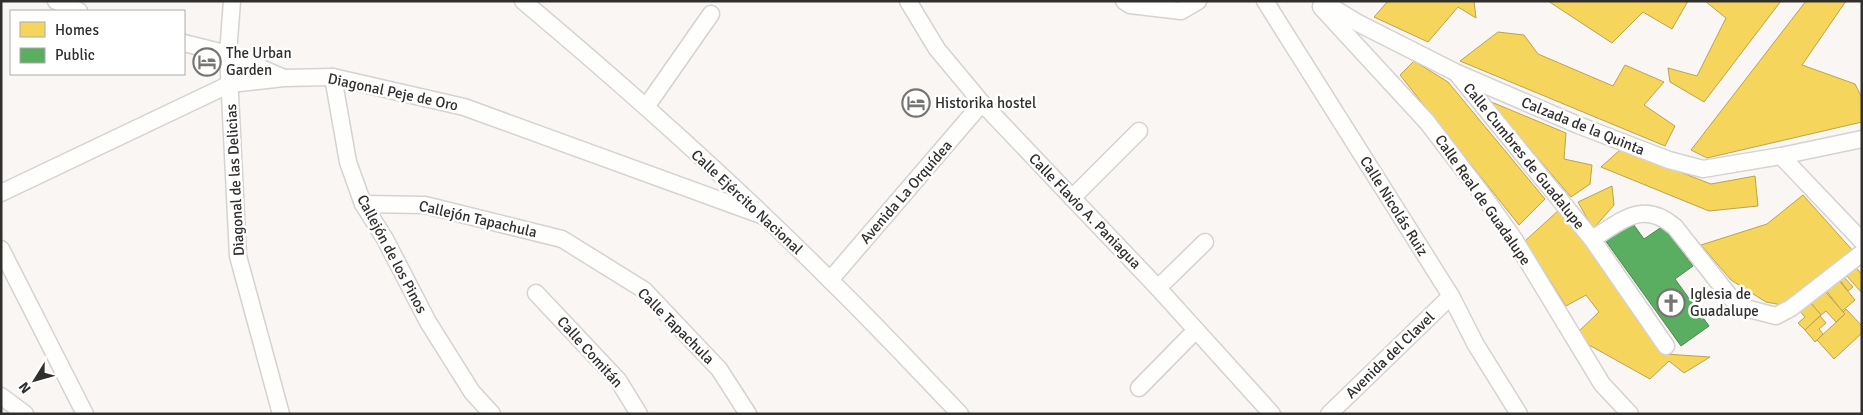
<svg xmlns="http://www.w3.org/2000/svg" width="1863" height="415" font-family="Signika,sans-serif">
	<rect width="100%" height="100%" fill="#f9f6f4"/>
	<g fill="#f6d55c" stroke="#bba34e">
		<path d="M 1388,1 L 1474,1 L 1476,18 L 1458,7 L 1428,42 L 1374,17 Z"/>
		<path d="M 1548,1 L 1688,1 L 1672,29 L 1643,12 L 1612,43 Z"/>
		<path d="M 1705,1 L 1781,1 L 1704,102 L 1670,82 L 1668,68 L 1697,76 L 1726,18 Z"/>
		<path d="M 1806,1 L 1846,1 L 1802,65 L 1855,84 L 1862,98 L 1862,122 L 1707,158 L 1691,150 Z"/>
		<path d="M 1498,32 L 1524,35 L 1538,54 L 1613,86 L 1625,65 L 1664,82 L 1644,105 L 1675,126 L 1665,146 L 1460,61 Z"/>
		<path d="M 1414,61 L 1448,82 L 1545,199 L 1519,225 L 1400,75 Z"/>
		<path d="M 1489,101 L 1566,133 L 1564,159 L 1592,165 L 1590,184 L 1571,197 Z"/>
		<path d="M 1621,149 L 1711,184 L 1755,176 L 1758,206 L 1709,211 L 1601,167 Z"/>
		<path d="M 1612,186 L 1614,205 L 1593,229 L 1578,202 Z"/>
		<path d="M 1803,195 L 1854,252 L 1782,305 L 1766,302 L 1731,280 L 1701,245 L 1767,224 Z"/>
		<path d="M 1560,209 L 1665,354 L 1710,357 L 1684,373 L 1669,361 L 1650,379 L 1589,345 L 1578,332 L 1599,312 L 1586,295 L 1566,306 L 1525,241 Z"/>
		<path d="M 1855,266 L 1862,275 L 1862,293 L 1845,274 Z"/>
		<path d="M 1843,276 L 1853,287 L 1848,291 L 1839,279 Z"/>
		<path d="M 1837,278 L 1855,300 L 1842,311 L 1825,289 Z"/>
		<path d="M 1823,289 L 1845,314 L 1836,322 L 1826,311 L 1821,315 L 1809,301 Z"/>
		<path d="M 1809,301 L 1821,315 L 1805,330 L 1798,323 L 1805,317 L 1797,308 Z"/>
		<path d="M 1846,309 L 1862,326 L 1862,333 L 1834,359 L 1817,340 L 1845,314 L 1843,312 Z"/>
		<path d="M 1820,316 L 1826,323 L 1819,329 L 1823,334 L 1815,342 L 1805,330 Z"/>
	</g>
	<path fill="#5aae61" stroke="#4e8852" d="M 1631,221 L 1644,239 L 1663,226 L 1693,266 L 1675,279 L 1709,326 L 1681,346 L 1605,240 Z"/>
	<g fill="none" stroke-linecap="round" stroke-linejoin="round">
		<g stroke="#d5d2d1" stroke-width="19">
			<g id="minor">
				<path d="M 56,1 L 79,11"/>
				<path d="M 232,1 L 228,54 L 238,256 L 281,414"/>
				<path d="M 523,1 C 629,90 733,183 831,281 C 875,324 917,369 960,414"/>
				<path d="M 908,1 L 937,49 L 982,103 L 1158,288 L 1272,414"/>
				<path d="M 1124,1 L 1130,5 L 1181,11 L 1198,1"/>
				<path d="M 1265,1 L 1451,296 L 1476,345 L 1519,414"/>
				<path d="M 1322,1 L 1358,23 L 1455,72 L 1578,125 L 1669,160 L 1703,169 L 1781,156 L 1862,139"/>
				<path d="M 1321,7 L 1427,122 L 1479,190 L 1514,239 L 1602,384 L 1630,414"/>
				<path d="M 184,43 L 228,54 L 282,77"/>
				<path d="M 1458,75 L 1592,239 L 1666,346"/>
				<path d="M 333,77 L 348,162 L 363,204 L 385,239 L 428,322 L 472,392 L 492,414"/>
				<path d="M 646,107 L 711,14"/>
				<path d="M 1781,156 L 1862,241"/>
				<path d="M 1,193 L 230,84 L 284,78 L 333,77 L 464,107 L 761,215"/>
				<path d="M 1072,198 L 1139,131"/>
				<path d="M 363,204 L 425,205 L 562,239 L 644,290 L 719,369 L 748,414"/>
				<path d="M 1592,239 C 1622,221 1643,199 1675,227 L 1731,298 L 1745,308 L 1776,316 L 1791,308 L 1862,253"/>
				<path d="M 1,249 L 85,414"/>
				<path d="M 830,280 L 982,103"/>
				<path d="M 1158,288 L 1205,242"/>
				<path d="M 536,293 L 618,380 L 639,414"/>
				<path d="M 1139,388 L 1196,330"/>
				<path d="M 1,396 L 25,414"/>
				<path d="M 1329,414 L 1451,296"/>
			</g>
		</g>
		<use href="#minor" stroke="#fefefd" stroke-width="16"/>
	</g>
	<defs>
		<g id="hotel-ring" transform="scale(1.4375)"><circle r="9.5" fill="#fff" stroke="#777573" stroke-width="1.5"/><path d="M-6-4.5h1.5V1H6V5H4.5V3h-9V5H-6ZM-4 0a1.8 1.8 0 1 1 3.6 0ZM.5 0V-2.5h3Q6-2.5 6 0Z" fill="#777573"/></g>
		<g id="church-ring" transform="scale(1.4375)"><circle r="9.5" fill="#fff" stroke="#777573" stroke-width="1.5"/><path d="M-1.2-6h2.4v3.5h3.3v2.4h-3.3V6h-2.4V-.1h-3.3v-2.4h3.3Z" fill="#777573"/></g>
	</defs>
	<g fill-rule="evenodd">
		<use href="#hotel-ring" x="207" y="62"/>
		<use href="#hotel-ring" x="916" y="103"/>
		<use href="#church-ring" x="1671" y="303"/>
	</g>
	<g text-anchor="middle" stroke-width="5" stroke-linejoin="round" paint-order="stroke">
		<g font-size="15" fill="#312f2e" stroke="#fff" text-anchor="start">
			<text x="226" y="58">The Urban<tspan x="226" dy="17">Garden</tspan></text>
			<text x="935" y="108">Historika hostel</text>
			<text x="1690" y="299">Iglesia de<tspan x="1690" dy="17">Guadalupe</tspan></text>
		</g>
		<g font-size="15" fill="#312f2e" stroke="#fff">
			<text transform="translate(393 92) rotate(12)" y="5">Diagonal Peje de Oro</text>
			<text transform="translate(1583 126) rotate(22)" y="5">Calzada de la Quinta</text>
			<text transform="translate(1524 156) rotate(51)" y="5">Calle Cumbres de Guadalupe</text>
			<text transform="translate(235 180) rotate(-93)" y="5">Diagonal de las Delicias</text>
			<text transform="translate(906 192) rotate(-49)" y="5">Avenida La Orquídea</text>
			<text transform="translate(1483 200) rotate(55)" y="5">Calle Real de Guadalupe</text>
			<text transform="translate(747 202) rotate(43)" y="5">Calle Ejército Nacional</text>
			<text transform="translate(1394 206) rotate(58)" y="5">Calle Nicolás Ruiz</text>
			<text transform="translate(1085 211) rotate(46)" y="5">Calle Flavio A. Paniagua</text>
			<text transform="translate(478 219) rotate(13)" y="5">Callejón Tapachula</text>
			<text transform="translate(392 254) rotate(62)" y="5">Callejón de los Pinos</text>
			<text transform="translate(676 326) rotate(45)" y="5">Calle Tapachula</text>
			<text transform="translate(590 352) rotate(48)" y="5">Calle Comitán</text>
			<text transform="translate(1390 355) rotate(-44)" y="5">Avenida del Clavel</text>
		</g>
	</g>
	<rect width="1863" height="415" fill="none" stroke="#312f2e" stroke-width="5"/>
	<rect x="10" y="10" width="175" height="65" fill="#ffffff" stroke="#adacab"/>
	<rect x="20" y="22" width="25" height="15" fill="#f6d55c" stroke="#adacab"/>
	<text x="55" y="35" font-size="15" fill="#312f2e">Homes</text>
	<rect x="20" y="48" width="25" height="15" fill="#5aae61" stroke="#adacab"/>
	<text x="55" y="60" font-size="15" fill="#312f2e">Public</text>
	<g transform="translate(35 380) rotate(233)" stroke="#ffffff" stroke-width="4" paint-order="stroke">
	<path d="M0-4L9 19L0 12L-9 19Z" fill="#312f2e"/>
	<text y="-8" font-size="14" font-weight="bold" text-anchor="middle" fill="#312f2e">N</text>
	</g>
</svg>
